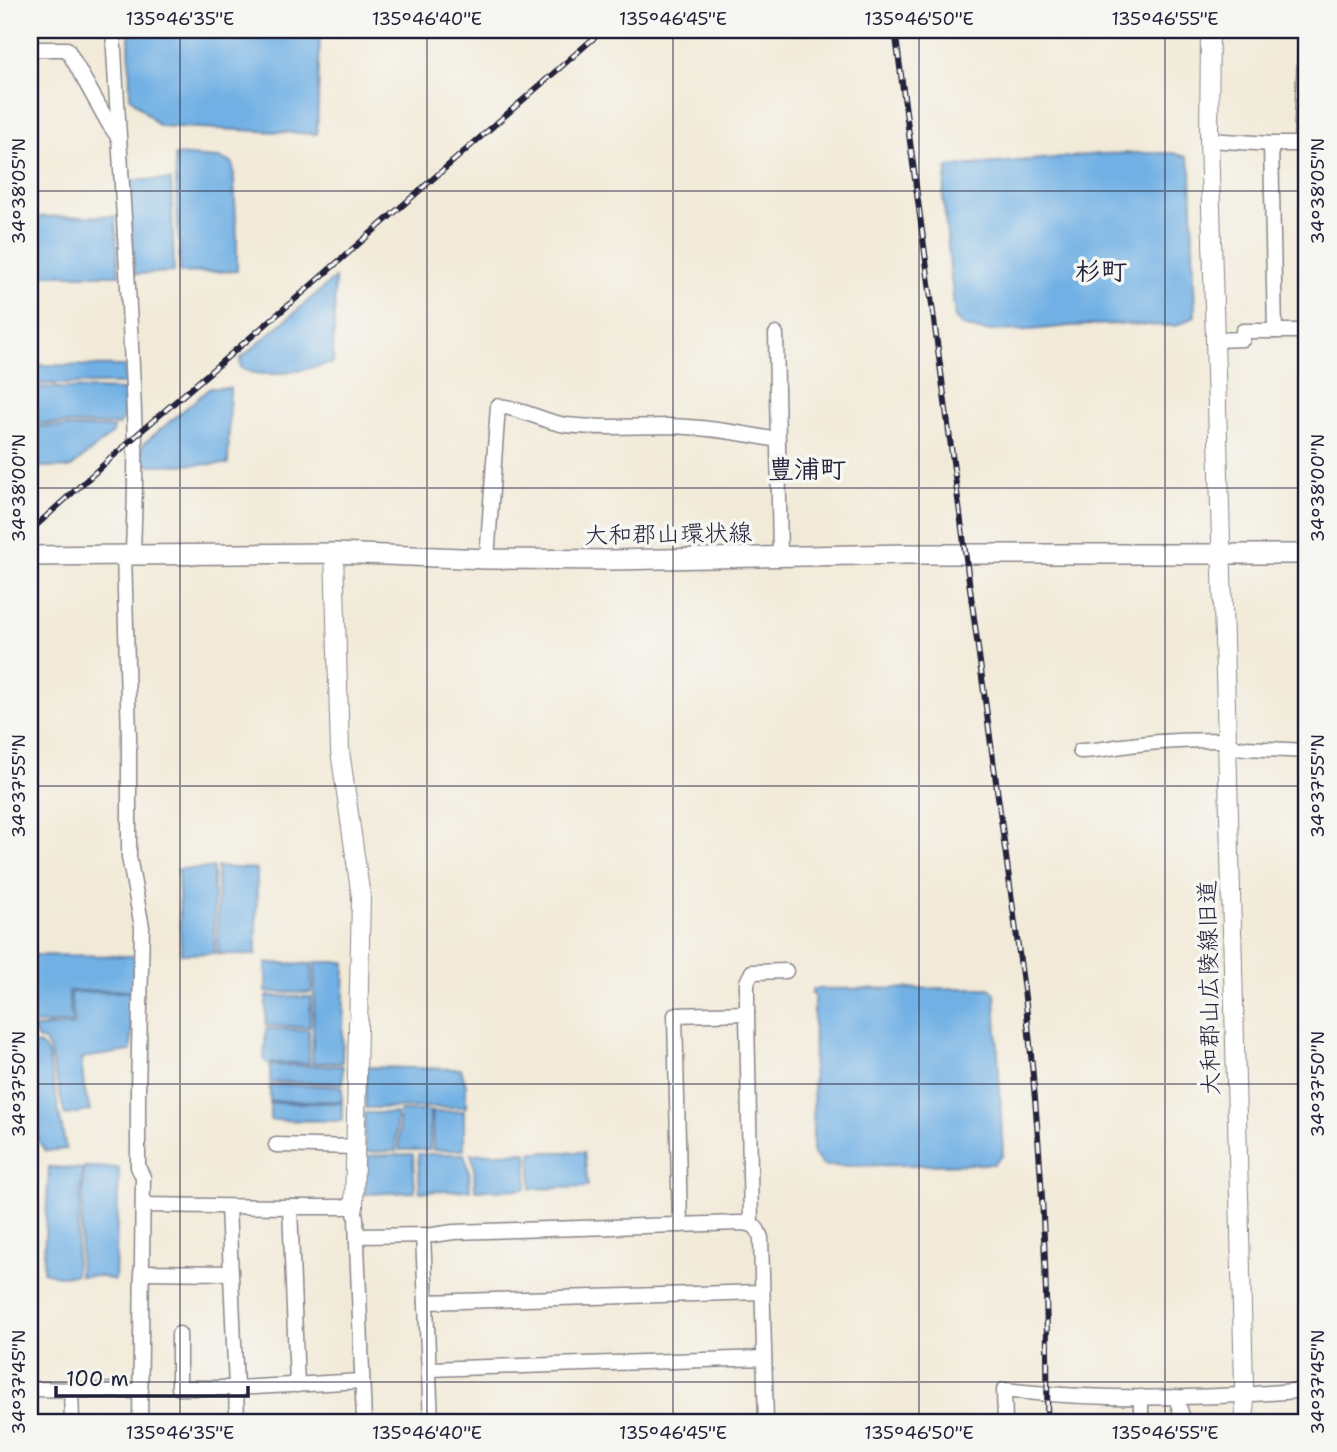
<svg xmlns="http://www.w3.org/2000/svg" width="1337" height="1452" font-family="'Shantell Sans','Klee One',sans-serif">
	<rect width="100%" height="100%" fill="#f6f6f2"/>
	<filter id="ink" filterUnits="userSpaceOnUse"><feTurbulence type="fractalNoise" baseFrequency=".0143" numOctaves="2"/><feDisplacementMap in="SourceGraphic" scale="14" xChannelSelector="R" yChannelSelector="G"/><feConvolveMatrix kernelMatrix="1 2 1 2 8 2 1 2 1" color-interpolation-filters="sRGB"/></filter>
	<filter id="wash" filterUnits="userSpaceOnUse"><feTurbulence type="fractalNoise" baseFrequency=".00686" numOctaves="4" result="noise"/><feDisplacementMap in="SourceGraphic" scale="28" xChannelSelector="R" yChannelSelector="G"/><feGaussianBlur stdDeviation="1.57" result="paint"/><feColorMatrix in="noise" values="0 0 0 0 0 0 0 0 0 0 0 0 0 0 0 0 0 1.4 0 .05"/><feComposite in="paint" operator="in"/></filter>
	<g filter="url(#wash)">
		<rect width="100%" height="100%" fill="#f2ead8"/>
		<g fill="#71b0e4" stroke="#4a6990" stroke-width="2">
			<path d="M 129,30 L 320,30 L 317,134 L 159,126 L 130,97 Z"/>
			<path d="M 1134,153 L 1173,153 L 1187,157 L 1191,171 L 1195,316 L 1176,326 L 1116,324 L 1070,326 L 1030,330 L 984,331 L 963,326 L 955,318 L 943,195 L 948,167 L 1101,154 Z"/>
			<path d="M 175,155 L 219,158 L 233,163 L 237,238 L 237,271 L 180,273 Z"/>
			<path d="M 129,180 L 171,180 L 174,272 L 134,274 Z"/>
			<path d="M 115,216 L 119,275 L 30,275 L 30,217 Z"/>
			<path d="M 335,278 L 333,363 C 309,368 262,382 241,368 L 240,359 Z"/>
			<path d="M 30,365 L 125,366 L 125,384 L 30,384 Z"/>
			<path d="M 30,387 L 125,390 L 124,418 L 119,425 L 30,423 Z"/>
			<path d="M 210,388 L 230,388 L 228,464 L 145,465 L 144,462 L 139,460 L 143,444 Z"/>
			<path d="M 30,426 L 113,428 L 113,433 L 70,468 L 30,466 Z"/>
			<path d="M 217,867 L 257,869 L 256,955 L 218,954 Z"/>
			<path d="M 213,868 L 215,953 L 181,954 L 178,869 Z"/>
			<path d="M 30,955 L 133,956 L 135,958 L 134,988 L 132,990 L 68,991 L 72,1023 L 30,1024 Z"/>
			<path d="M 315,962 L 345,962 L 342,1063 L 312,1063 Z"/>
			<path d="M 266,963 L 312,964 L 311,993 L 266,992 Z"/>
			<path d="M 989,988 L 995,993 L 1003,1155 L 994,1164 L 824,1166 L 813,1154 L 814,995 L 811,993 L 813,989 Z"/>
			<path d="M 71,992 L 133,992 L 131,1051 L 81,1058 L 84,1087 L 90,1111 L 65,1115 L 49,1049 L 45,1041 L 37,1039 L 34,1028 L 75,1025 L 70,995 Z"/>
			<path d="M 266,996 L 311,997 L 310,1027 L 266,1026 Z"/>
			<path d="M 266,1029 L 309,1030 L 309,1063 L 267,1063 L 264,1059 Z"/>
			<path d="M 39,1044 L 44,1048 L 48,1055 L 66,1149 L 45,1151 L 30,1128 L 30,1046 Z"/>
			<path d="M 270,1065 L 343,1066 L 343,1083 L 270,1082 Z"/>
			<path d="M 366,1067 L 461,1069 L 466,1086 L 466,1107 L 365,1108 Z"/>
			<path d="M 270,1085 L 342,1086 L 342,1101 L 270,1101 Z"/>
			<path d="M 270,1103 L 342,1103 L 342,1121 L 270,1120 Z"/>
			<rect x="399" y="1111" width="31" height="39"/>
			<path d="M 464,1111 L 464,1150 L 433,1150 L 432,1112 Z"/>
			<path d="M 364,1113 L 396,1113 L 396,1151 L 365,1152 Z"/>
			<path d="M 527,1152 L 527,1186 L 525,1189 L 475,1190 L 474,1164 L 471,1154 Z"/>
			<path d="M 531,1152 L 584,1152 L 588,1187 L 531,1189 Z"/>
			<path d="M 413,1154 L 415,1192 L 363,1194 L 363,1162 L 368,1162 L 368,1156 Z"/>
			<path d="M 418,1154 L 464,1154 L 469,1170 L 470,1190 L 420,1192 Z"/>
			<path d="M 49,1167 L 82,1169 L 75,1275 L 58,1276 L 43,1272 Z"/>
			<path d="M 84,1167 L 119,1168 L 115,1280 L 97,1276 L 79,1276 Z"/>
		</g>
	</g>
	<g filter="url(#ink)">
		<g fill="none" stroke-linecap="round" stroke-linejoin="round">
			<g stroke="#8a868a" stroke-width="17">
				<g id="minor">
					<path d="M 113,30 C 120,168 131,305 135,443 C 136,480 134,517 133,554"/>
					<path d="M 30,49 L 67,49 L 109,124 L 118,137"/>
					<path d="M 1209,140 L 1271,144 L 1307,144"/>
					<path d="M 1271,144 L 1275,331"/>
					<path d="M 1301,144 L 1306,35"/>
					<path d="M 776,334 L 780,557"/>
					<path d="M 1215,340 L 1243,339 L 1243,331 L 1307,331"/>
					<path d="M 124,554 L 129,738 L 129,857 L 142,927 L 138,1090 L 138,1167 L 143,1177 L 140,1422"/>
					<path d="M 487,559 L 498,406 C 522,408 543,422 566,425 C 601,429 634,426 669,426 C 705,427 742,433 777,440"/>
					<path d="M 1227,747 L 1307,751"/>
					<path d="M 1080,751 C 1095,751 1108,748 1123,746 C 1157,741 1193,740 1227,740"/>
					<path d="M 747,1013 L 747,982 L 752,972 L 786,971"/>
					<path d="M 276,1145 L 355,1147"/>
					<path d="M 143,1205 L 290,1207 L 354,1207 L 356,1218 L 364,1422"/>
					<path d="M 290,1207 L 297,1385"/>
					<path d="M 680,1225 L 675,1015 L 747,1013 L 751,1224"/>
					<path d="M 423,1235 L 431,1422"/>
					<path d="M 357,1236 L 433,1235 L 454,1232 L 740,1223 C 753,1224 757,1225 761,1238 L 766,1422"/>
					<path d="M 141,1272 L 231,1273"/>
					<path d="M 426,1302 L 762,1292"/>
					<path d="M 179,1334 L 179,1388 L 236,1388 L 228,1207"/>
					<path d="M 429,1369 L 764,1358"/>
					<path d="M 30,1389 L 141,1391"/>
					<path d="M 71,1390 L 72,1422"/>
					<path d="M 1176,1397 L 1184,1422"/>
					<path d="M 237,1422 L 236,1388 L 362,1381"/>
					<path d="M 1005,1422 L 1004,1390 C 1105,1401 1206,1399 1307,1390"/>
					<path d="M 1141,1422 L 1141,1397"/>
				</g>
			</g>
			<g stroke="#8a868a" stroke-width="20">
				<g id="tertiary">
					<path d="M 1210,30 L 1209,140 L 1227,740 L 1245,1422"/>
					<path d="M 334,553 L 340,751 L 361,897 L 354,1207"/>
				</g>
			</g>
			<g stroke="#8a868a" stroke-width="22">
				<path id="secondary" d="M 30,556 L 334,553 L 487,559 L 611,560 L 907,554 L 1307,554"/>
			</g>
			<use href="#minor" stroke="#fff" stroke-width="14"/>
			<use href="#tertiary" stroke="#fff" stroke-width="18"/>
			<use href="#secondary" stroke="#fff" stroke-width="19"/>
			<g stroke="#22223b" stroke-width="6">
				<g id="rail">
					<path d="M 895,30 L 1026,1005 C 1041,1144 1049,1283 1047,1422"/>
					<path d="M 30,531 L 140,432 L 307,289 L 603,30"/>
				</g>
			</g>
			<use href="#rail" stroke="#f6f6f2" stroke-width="3.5" stroke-dasharray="10" stroke-linecap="butt"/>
		</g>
	</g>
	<path fill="none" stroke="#22223b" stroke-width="2" stroke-opacity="0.45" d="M 180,30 L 180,1422M 427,30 L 427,1422M 673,30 L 673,1422M 919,30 L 919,1422M 1165,30 L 1165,1422M 30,191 L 1307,191M 30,488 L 1307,488M 30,786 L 1307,786M 30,1084 L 1307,1084M 30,1382 L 1307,1382"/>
	<g text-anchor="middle" stroke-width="7" stroke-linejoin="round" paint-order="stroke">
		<g font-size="24" fill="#22223b" stroke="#f6f6f2">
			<text transform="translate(668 534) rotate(-1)" y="8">大和郡山環状線</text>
			<text transform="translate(1209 988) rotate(-91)" y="8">大和郡山広陵線旧道</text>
		</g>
		<g font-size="26" font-weight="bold" fill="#22223b" stroke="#f6f6f2">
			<text x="1101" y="280">杉町</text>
			<text x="807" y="478">豊浦町</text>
		</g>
	</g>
	<rect width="1337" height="1452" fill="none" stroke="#f6f6f2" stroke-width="77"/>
	<path d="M56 1386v10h192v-10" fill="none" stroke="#22223b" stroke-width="3.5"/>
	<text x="66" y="1386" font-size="21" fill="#22223b" stroke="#f6f6f2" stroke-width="5" paint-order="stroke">100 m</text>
	<rect x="38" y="38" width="1260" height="1376" fill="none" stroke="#22223b" stroke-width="2.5"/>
	<g font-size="18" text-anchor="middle" fill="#22223b">
		<text x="180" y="25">135°46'35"E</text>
		<text x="427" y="25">135°46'40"E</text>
		<text x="673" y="25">135°46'45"E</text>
		<text x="919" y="25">135°46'50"E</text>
		<text x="1165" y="25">135°46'55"E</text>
		<text transform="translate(19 191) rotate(-90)" y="6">34°38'05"N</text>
		<text transform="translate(1318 191) rotate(-90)" y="6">34°38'05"N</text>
		<text transform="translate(19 488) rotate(-90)" y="6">34°38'00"N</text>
		<text transform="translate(1318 488) rotate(-90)" y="6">34°38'00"N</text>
		<text transform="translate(19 786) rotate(-90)" y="6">34°37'55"N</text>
		<text transform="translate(1318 786) rotate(-90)" y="6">34°37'55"N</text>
		<text transform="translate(19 1084) rotate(-90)" y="6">34°37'50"N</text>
		<text transform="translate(1318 1084) rotate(-90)" y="6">34°37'50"N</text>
		<text transform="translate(19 1382) rotate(-90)" y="6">34°37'45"N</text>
		<text transform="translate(1318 1382) rotate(-90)" y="6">34°37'45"N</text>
		<text x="180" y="1439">135°46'35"E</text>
		<text x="427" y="1439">135°46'40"E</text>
		<text x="673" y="1439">135°46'45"E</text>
		<text x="919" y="1439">135°46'50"E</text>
		<text x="1165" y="1439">135°46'55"E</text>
	</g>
</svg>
